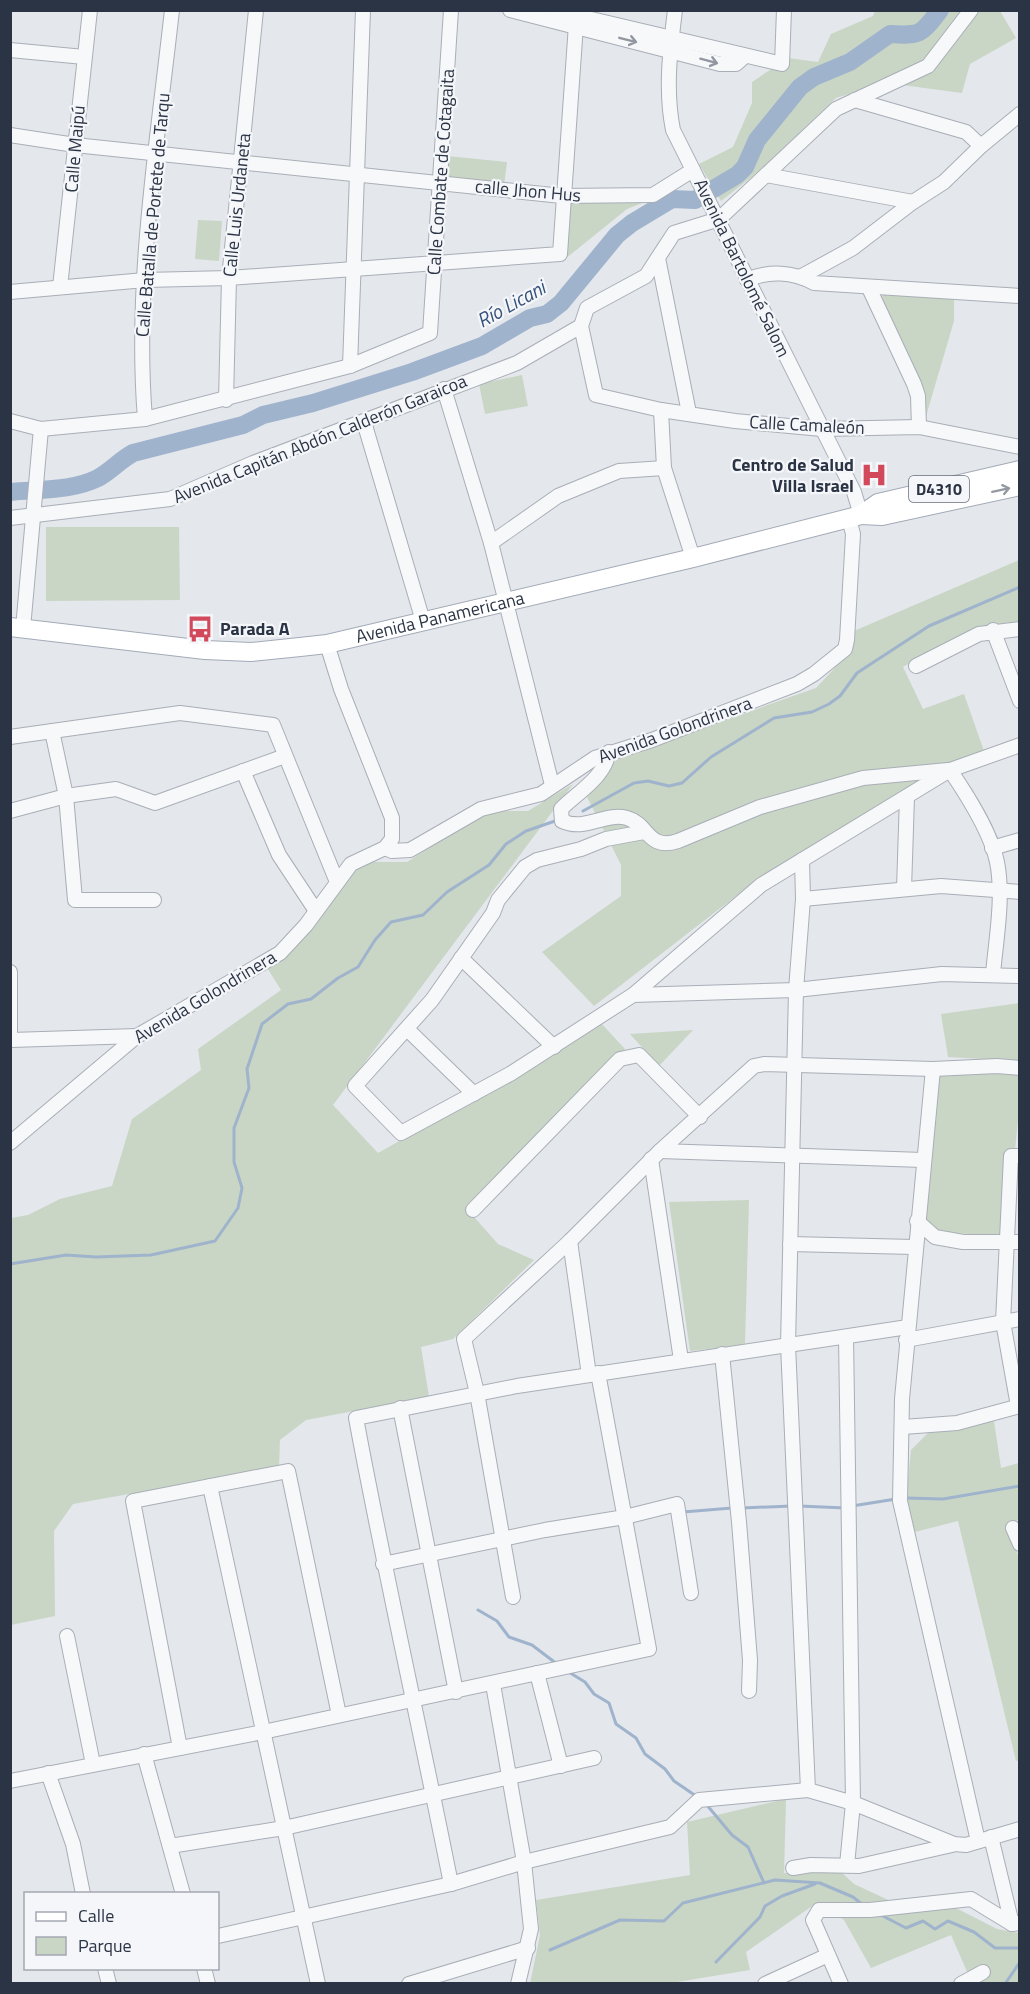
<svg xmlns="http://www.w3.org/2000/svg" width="1030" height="1994" font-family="'Titillium Web',sans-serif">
	<rect width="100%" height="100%" fill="#e4e7ec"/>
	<g fill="#c9d6c5">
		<path d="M 875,11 L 965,11 L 928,58 L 873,87 L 836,98 L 753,176 L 721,201 L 699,164 L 733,147 L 752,103 L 752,82 L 788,58 L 818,62 L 831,34 L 873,16 Z"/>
		<path d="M 976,11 L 1000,11 L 1016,38 L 970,64 L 962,93 L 902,85 L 932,71 Z"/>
		<path d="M 447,156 L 507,162 L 504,186 L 445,180 Z"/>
		<path d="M 570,201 L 647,201 L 627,209 L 565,259 Z"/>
		<path d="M 198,220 L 222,221 L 219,261 L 195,259 Z"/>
		<path d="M 883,295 L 954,298 L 954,321 L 924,423 L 881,299 Z"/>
		<path d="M 522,375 L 528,406 L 485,414 L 479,384 Z"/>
		<path d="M 46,527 L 179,527 L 180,600 L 46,601 Z"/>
		<path d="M 1019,560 L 1019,624 C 971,627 944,644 903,667 L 923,709 L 964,694 L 984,751 L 952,764 L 754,882 L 594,1006 L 542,952 L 621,896 L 621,865 L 587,797 L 618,758 L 816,688 L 847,655 L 854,631 Z"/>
		<path d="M 573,784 L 333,1105 L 378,1153 L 522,1072 L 600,1022 L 625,1049 L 466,1208 L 498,1244 L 534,1260 L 453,1339 L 421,1347 L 429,1397 L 306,1420 L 280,1440 L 279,1467 L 73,1504 L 54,1531 L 55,1616 L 11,1625 L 11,1218 L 28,1215 L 60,1199 L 112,1186 L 132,1119 L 201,1070 L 198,1049 L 281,990 L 266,966 L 354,870 L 372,862 L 407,862 L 479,817 L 498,811 L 528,811 Z"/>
		<path d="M 1019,1003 L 1019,1061 L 948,1057 L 941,1014 Z"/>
		<path d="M 693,1030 L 659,1066 L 630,1034 Z"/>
		<path d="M 998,1072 L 1019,1074 L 1019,1111 L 1015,1150 L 1005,1150 L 1000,1236 L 938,1232 L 924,1220 L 939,1076 Z"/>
		<path d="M 749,1200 L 745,1345 L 690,1351 L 669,1202 Z"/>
		<path d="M 994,1421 L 1001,1468 L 1019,1463 L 1019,1520 L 1007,1523 L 1020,1561 L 1019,1760 L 1016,1761 L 958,1521 L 911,1533 L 906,1502 L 911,1450 L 928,1433 Z"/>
		<path d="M 786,1799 L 784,1873 L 839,1870 L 854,1884 L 912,1911 L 954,1907 L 997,1929 L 1019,1933 L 1019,1983 L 972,1983 L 951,1935 L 871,1968 L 844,1920 L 818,1902 L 746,1952 L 750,1970 L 671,1983 L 530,1984 L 540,1935 L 536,1900 L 690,1875 L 687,1822 Z"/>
	</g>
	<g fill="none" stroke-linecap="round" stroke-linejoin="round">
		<g stroke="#9fb4cc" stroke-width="3">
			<path d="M 583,811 L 634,783 L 648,781 L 669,786 L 682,783 L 711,757 L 774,718 L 812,712 L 829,704 L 840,696 L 857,673 L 929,626 L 1020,587"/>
			<path d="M 10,1264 L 66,1255 L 96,1257 L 151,1255 L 215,1241 L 238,1208 L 242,1188 L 234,1162 L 234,1128 L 249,1088 L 247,1069 L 262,1024 L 288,1004 L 311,999 L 338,978 L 358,967 L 375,940 L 391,922 L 423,915 L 447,892 L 489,865 L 506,844 L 526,831 L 555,821"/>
			<path d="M 905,1498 L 943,1499 L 1020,1486"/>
			<path d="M 799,1506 L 846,1508"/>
			<path d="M 852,1506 L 896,1499"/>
			<path d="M 742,1508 L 792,1506"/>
			<path d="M 683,1512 L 732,1508"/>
			<path d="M 478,1610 L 497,1621 L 509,1637 L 532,1645 L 557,1664"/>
			<path d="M 567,1671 L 585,1682 L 594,1694 L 609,1703 L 616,1724 L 636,1738 L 645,1754 L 665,1769 L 674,1781 L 696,1796"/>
			<path d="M 706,1804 L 732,1835 L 748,1847 L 764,1883"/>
			<path d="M 879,1914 L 906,1928 L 923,1921 L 935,1929 L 948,1921 L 974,1932 L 995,1948 L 1020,1948"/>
			<path d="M 550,1950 L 620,1920 L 664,1921 L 683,1903 L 775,1880 L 820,1883 L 853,1897 L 863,1905"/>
			<path d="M 716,1962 L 760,1917 L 765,1906 L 782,1896 L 815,1884"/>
			<path d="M 1005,1984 L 1020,1962"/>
		</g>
		<path stroke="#9fb4cc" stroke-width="18" d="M 10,492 C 40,489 72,491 98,478 C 111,471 120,460 133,453 L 243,425 L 263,415 L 313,403 L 412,372 L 482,346 L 530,318 L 547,314 L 561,303 L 617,235 L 632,223 L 672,199 L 695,200 L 737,175 L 745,167 L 757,140 L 800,87 L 814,77 L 850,62 L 890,34 C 920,36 921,35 940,10"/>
		<g stroke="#a9aeb7" stroke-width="16">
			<g id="minor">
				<path d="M 510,10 L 720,64 L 736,64 L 745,56"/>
				<path d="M 553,10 L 782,64 L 784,10"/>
				<path d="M 675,10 C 670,51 665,90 673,130 L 854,492 L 861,515"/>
				<path d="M 971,10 L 928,66 L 836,109 L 719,219 L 674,233 L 646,276 L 587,308 L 581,326 L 596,395 L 661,410 L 735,421 L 822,429 L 919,427 L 1020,447"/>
				<path d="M 10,50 L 84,57"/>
				<path d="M 855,100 L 966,132 L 981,146"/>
				<path d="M 10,135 L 75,145 L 562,196 L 653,195 L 693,170"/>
				<path d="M 766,175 L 913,202"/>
				<path d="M 658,258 L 689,413"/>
				<path d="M 802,276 L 853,248 L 913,202 L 944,182 L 981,146 L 1020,114"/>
				<path d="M 747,280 C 769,270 793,272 814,283 L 1020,296"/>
				<path d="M 60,287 L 90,10"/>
				<path d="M 869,288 L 914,384 L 918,396 L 919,427"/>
				<path d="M 10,292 L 145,280 L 229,278 L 560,254 L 577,10"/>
				<path d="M 350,366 L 363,10"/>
				<path d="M 444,389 L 491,543 L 552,785"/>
				<path d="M 226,400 L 229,278 L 256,10"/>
				<path d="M 661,410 L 664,468 L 693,558"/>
				<path d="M 145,419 C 134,284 157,145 172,10"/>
				<path d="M 10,421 L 41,429 L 145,419 L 350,366 L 430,333 L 451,10"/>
				<path d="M 364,422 L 423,621"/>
				<path d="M 10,518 L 170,499 L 253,463 L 517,363 L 581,326"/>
				<path d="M 491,543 L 558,496 L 619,471 L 664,468"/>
				<path d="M 23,628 L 41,429"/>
				<path d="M 993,630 L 1020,701"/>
				<path d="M 916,666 L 979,634 L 1020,629"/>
				<path d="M 52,731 L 66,796 L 75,900 L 154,900"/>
				<path d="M 10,737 L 180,713 L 273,725 L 337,882"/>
				<path d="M 609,752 C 604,778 578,792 561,809 L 562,821 C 585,832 605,812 627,818 C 649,824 647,851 678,841 L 760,807 L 863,778 L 948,770"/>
				<path d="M 950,770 C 967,795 991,832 997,862 C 1004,897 996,939 993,974"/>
				<path d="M 243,771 L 279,855 L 316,911"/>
				<path d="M 10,811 L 66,796 L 116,789 L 155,803 L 285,756"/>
				<path d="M 644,832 L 606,839 L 581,849 L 537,860 L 525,867 L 498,900 L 493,913 L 432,1000 L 355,1086 L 401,1133 L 510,1074 L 633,995 L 761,885 L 950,770 L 1020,745"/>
				<path d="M 385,848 L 392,851 L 410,850 L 481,809 L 541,794 L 595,758 L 652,740 L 797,684 L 814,674 L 845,649 L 847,640 L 853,534 L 849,519"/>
				<path d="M 992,848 L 1020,840"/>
				<path d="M 802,860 L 803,899 L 796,990 L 788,1345 L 808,1790 L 853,1803 L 954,1844 L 966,1845 L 1020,1829"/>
				<path d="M 904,889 L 907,797"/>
				<path d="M 803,899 L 941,886 L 1020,892"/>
				<path d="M 461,958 L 554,1047"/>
				<path d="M 10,972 L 10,1040"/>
				<path d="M 633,995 L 796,990 L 942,974 L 1020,976"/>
				<path d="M 407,1029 L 474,1094"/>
				<path d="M 11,1040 L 137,1036"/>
				<path d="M 933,1069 L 902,1399 L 900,1501 L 978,1841"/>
				<path d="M 10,1143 L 137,1036 L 280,953 L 306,925 L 351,864 L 385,848 L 392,839 L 392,818 L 341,689 L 327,644"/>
				<path d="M 660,1151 L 923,1160"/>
				<path d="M 651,1159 L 681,1360"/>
				<path d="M 473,1210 L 620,1059 L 639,1055 L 700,1117"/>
				<path d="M 917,1221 L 935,1237 L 963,1242 L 1020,1242"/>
				<path d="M 570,1241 L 589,1375"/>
				<path d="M 790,1244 L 914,1247"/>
				<path d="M 846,1337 L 853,1803 L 847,1865"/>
				<path d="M 906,1340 L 1020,1319"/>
				<path d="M 722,1354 L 739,1522 L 750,1660 L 749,1691"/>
				<path d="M 1018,1406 L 1003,1322 L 1011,1156 L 1020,1156"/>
				<path d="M 400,1408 L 456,1692"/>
				<path d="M 903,1427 L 957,1423 L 1020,1406"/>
				<path d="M 210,1486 L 318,1984"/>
				<path d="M 1013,1528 L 1020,1544"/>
				<path d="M 383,1564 L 545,1530 L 625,1517 L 677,1504 L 691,1593"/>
				<path d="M 513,1597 L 477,1393 L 464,1339 L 570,1241 L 660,1151 L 754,1066 L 764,1064 L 933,1069 L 997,1066 L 1020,1068"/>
				<path d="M 67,1636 L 93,1764"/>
				<path d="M 537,1673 L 561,1766"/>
				<path d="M 493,1684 L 524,1862 L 531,1929 L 518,1984"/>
				<path d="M 180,1748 L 133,1501 L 288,1471 L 339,1715"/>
				<path d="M 144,1754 L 183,1894"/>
				<path d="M 48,1773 L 73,1844 L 83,1894"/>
				<path d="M 10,1781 L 263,1732 L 649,1649 L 598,1373"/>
				<path d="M 991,1837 L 1012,1924"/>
				<path d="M 170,1846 L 284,1828 L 594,1758"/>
				<path d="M 793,1868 L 811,1865 L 859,1866 L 952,1845"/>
				<path d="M 451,1884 C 420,1728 385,1574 356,1418 L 517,1386 L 908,1327"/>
				<path d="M 218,1936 L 451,1884 L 524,1862 L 670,1827 L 699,1800 L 808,1790"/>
				<path d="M 105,1968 L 109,1984"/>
				<path d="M 204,1968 L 208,1984"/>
				<path d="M 409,1984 L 528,1948"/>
				<path d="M 765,1984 L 826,1956"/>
				<path d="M 841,1984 L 813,1920 L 819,1910 L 870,1910 L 971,1899 L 1012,1924 L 1020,1923"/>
				<path d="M 961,1984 L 983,1972"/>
			</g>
		</g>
		<g stroke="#a3abb8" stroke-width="20">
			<g id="major">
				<path d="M 861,515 L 882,516 L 1020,486"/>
				<path id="s1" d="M 10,627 L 205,650 L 251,652 L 300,647 L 327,644 L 693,558 L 861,515 L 878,503 L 1020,470"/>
			</g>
		</g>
		<use href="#minor" stroke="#f7f8fa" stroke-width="14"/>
		<use href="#major" stroke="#fff" stroke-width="18"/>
	</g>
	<defs><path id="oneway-shaft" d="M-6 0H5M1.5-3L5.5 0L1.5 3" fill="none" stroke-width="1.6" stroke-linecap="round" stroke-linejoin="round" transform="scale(1.5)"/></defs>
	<g stroke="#9196a0">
		<use href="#oneway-shaft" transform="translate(628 40) rotate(14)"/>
		<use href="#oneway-shaft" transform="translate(709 61) rotate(15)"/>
	</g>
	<use stroke="#959aa2" href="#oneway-shaft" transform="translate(1001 490) rotate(-12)"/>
	<defs>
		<g id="hospital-bare" transform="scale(2.07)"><path d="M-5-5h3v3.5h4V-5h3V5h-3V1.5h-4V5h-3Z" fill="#d1495b" stroke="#f4f6f9" stroke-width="2.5" paint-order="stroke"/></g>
		<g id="bus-bare" transform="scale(2.07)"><path d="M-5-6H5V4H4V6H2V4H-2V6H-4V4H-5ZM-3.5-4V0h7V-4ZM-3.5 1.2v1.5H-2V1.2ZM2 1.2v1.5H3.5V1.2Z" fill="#d1495b" stroke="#f4f6f9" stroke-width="2.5" paint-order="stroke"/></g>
	</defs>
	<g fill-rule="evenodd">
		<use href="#hospital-bare" x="874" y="475"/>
		<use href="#bus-bare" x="200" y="629"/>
	</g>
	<g text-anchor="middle" stroke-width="4.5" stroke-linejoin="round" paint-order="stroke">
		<rect fill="#f4f6f9" stroke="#676e7b" stroke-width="1.5" x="909" y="476" width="60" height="26" rx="4.5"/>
		<g font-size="16" font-weight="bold" fill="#2b3445">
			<text x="939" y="495">D4310</text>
		</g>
		<g font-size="18" fill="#2b3445" stroke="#f4f6f9">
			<text transform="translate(75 149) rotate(-85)" y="6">Calle Maipú</text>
			<text transform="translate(441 172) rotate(-86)" y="6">Calle Combate de Cotagaita</text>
			<text transform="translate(528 191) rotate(5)" y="6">calle Jhon Hus</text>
			<text transform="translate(237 205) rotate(-84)" y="6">Calle Luis Urdaneta</text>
			<text transform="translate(153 215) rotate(-85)" y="6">Calle Batalla de Portete de Tarqu</text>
			<text transform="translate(742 268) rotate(64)" y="6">Avenida Bartolomé Salom</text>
			<text transform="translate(807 425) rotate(3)" y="6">Calle Camaleón</text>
			<text transform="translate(320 439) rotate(-22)" y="6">Avenida Capitán Abdón Calderón Garaicoa</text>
			<text dy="6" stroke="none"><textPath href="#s1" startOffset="435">Avenida Panamericana</textPath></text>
			<text transform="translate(675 730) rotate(-20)" y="6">Avenida Golondrinera</text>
			<text transform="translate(205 997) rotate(-31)" y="6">Avenida Golondrinera</text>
		</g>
		<g font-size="18" font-weight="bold" fill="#2b3445" stroke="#f4f6f9" text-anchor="end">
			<text x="854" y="471">Centro de Salud<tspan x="854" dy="21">Villa Israel</tspan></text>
			<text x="220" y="635" text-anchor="start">Parada A</text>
		</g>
		<g font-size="20" font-style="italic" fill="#34527a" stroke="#f4f6f9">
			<text transform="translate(511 304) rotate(-29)" y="7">Río Licani</text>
		</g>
	</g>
	<rect width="1030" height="1994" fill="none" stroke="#2b3445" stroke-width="24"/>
	<rect x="24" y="1892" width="195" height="78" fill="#f4f6f9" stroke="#a4a8b1" stroke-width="1.5"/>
	<rect x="36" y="1912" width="30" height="9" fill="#ffffff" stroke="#a4a8b1" stroke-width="1.5"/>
	<text x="78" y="1922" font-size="18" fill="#2b3445">Calle</text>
	<rect x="36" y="1937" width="30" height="18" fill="#c9d6c5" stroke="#a4a8b1" stroke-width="1.5"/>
	<text x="78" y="1952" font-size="18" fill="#2b3445">Parque</text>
</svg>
